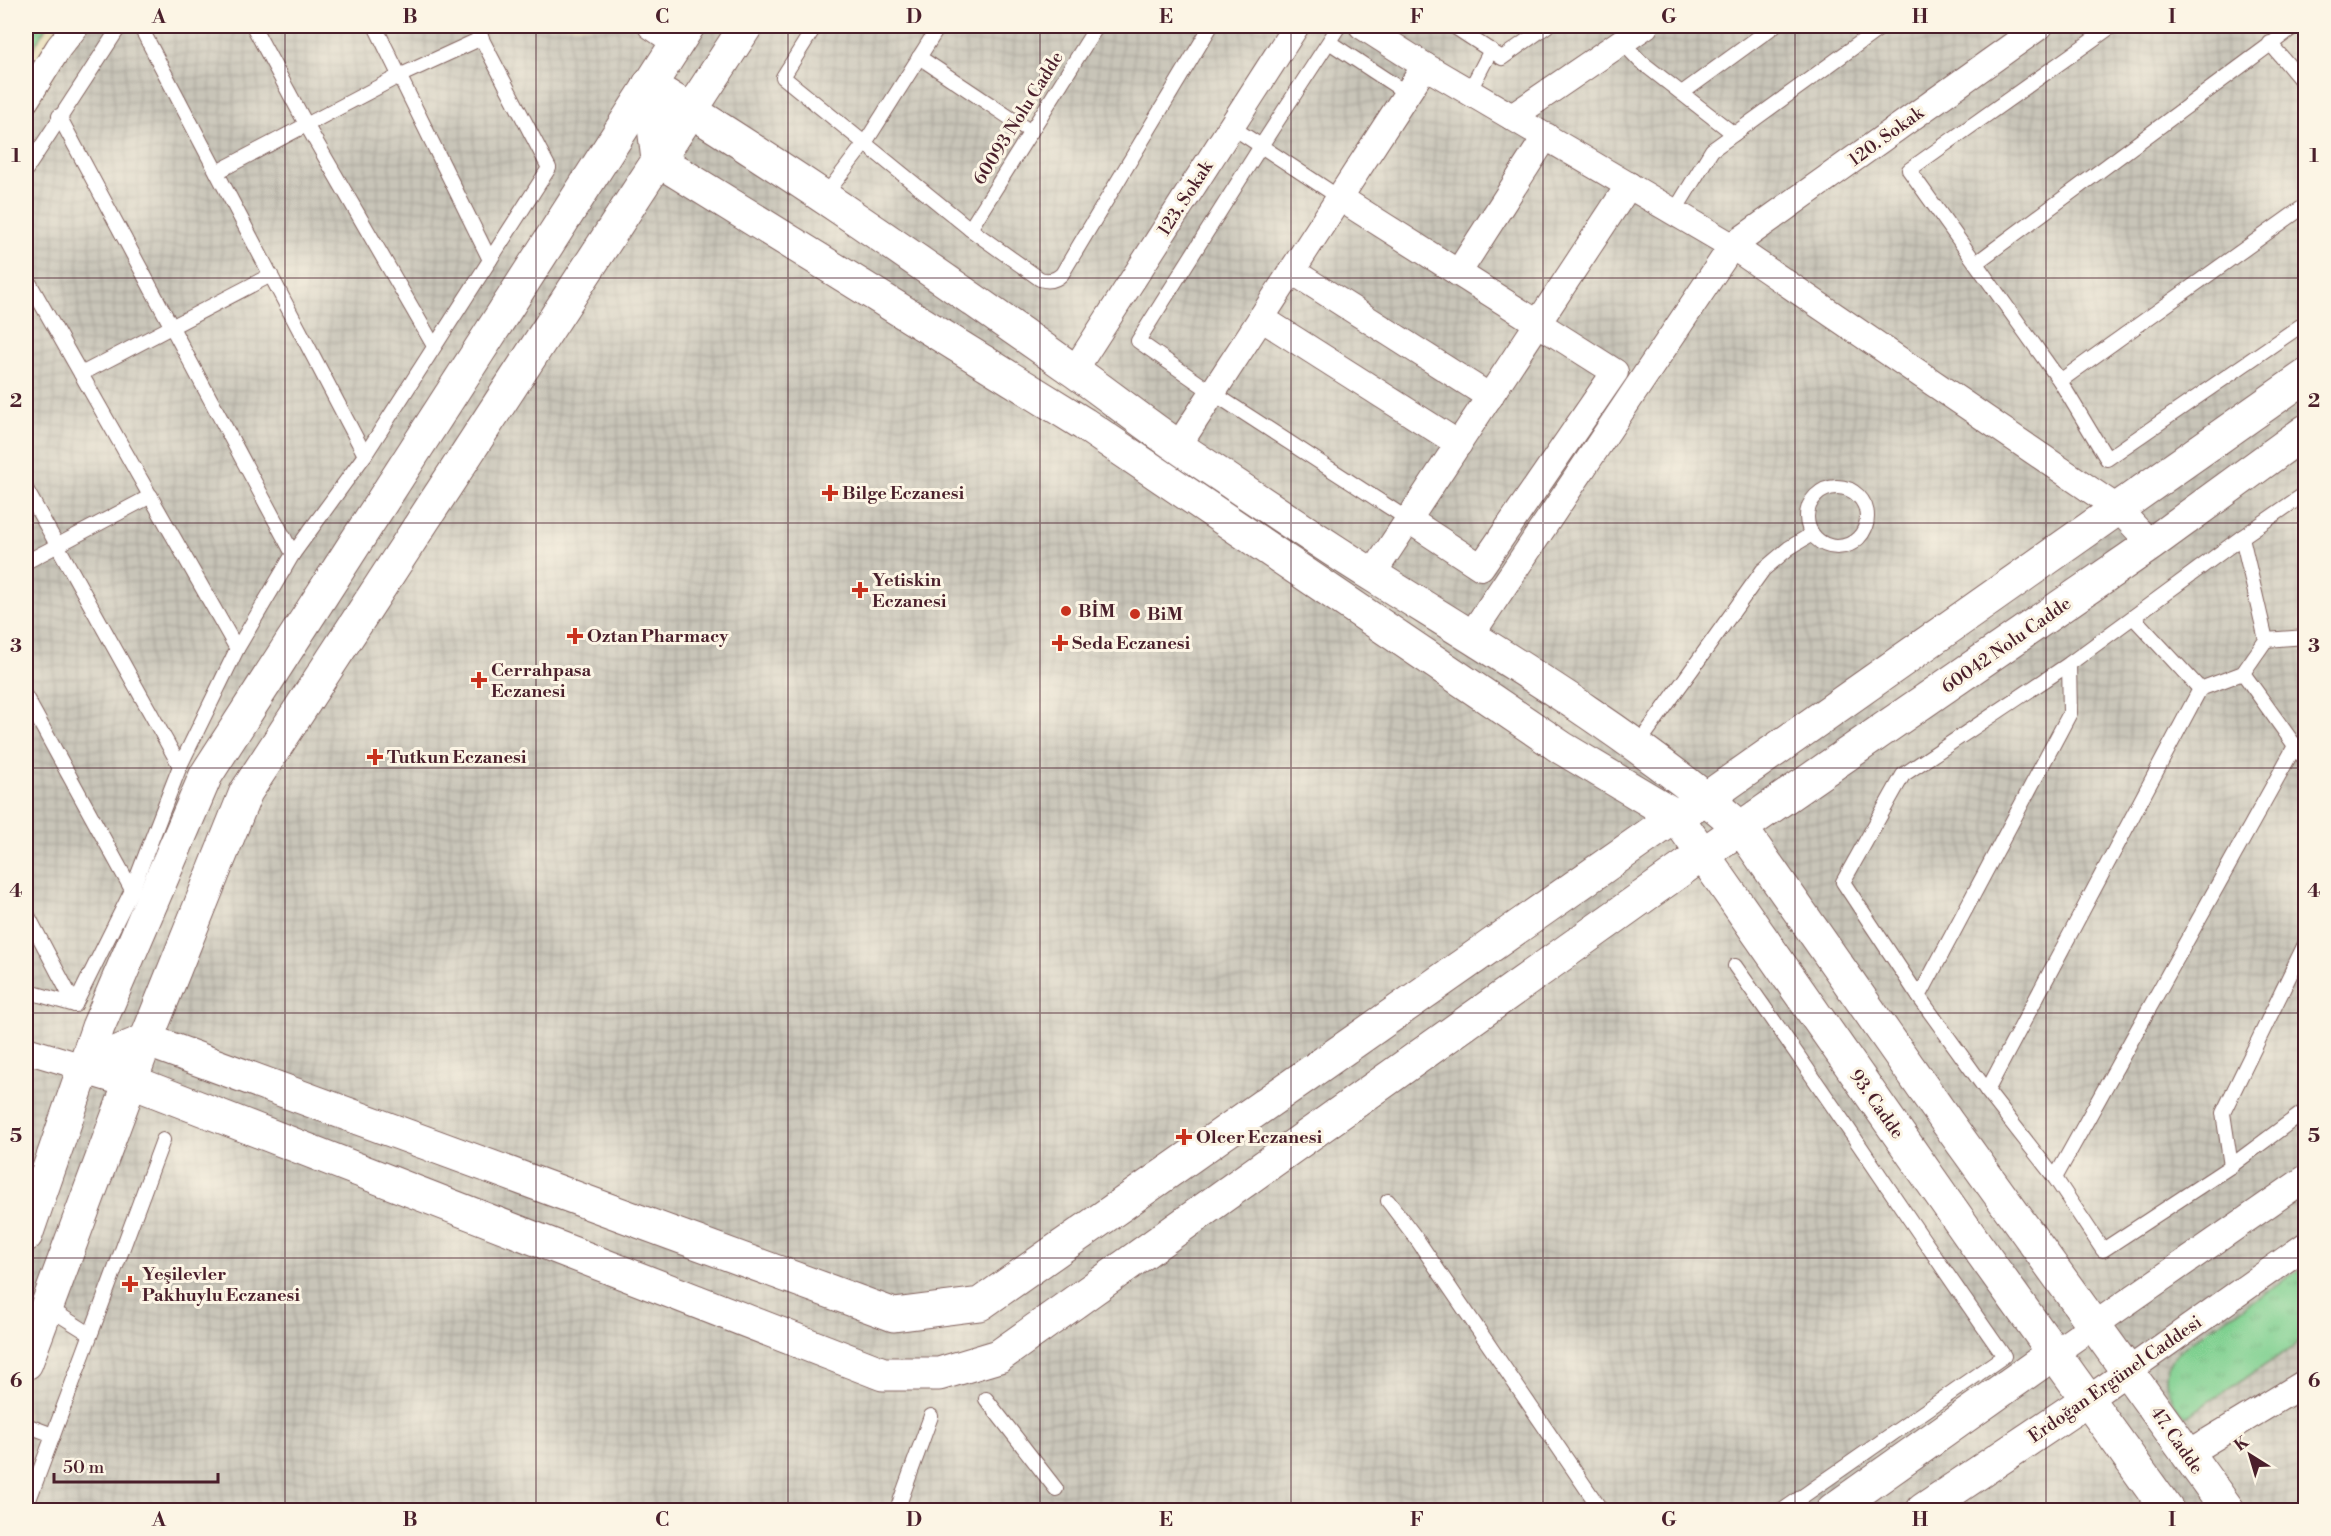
<svg xmlns="http://www.w3.org/2000/svg" width="2331" height="1536" font-family="'Libre Bodoni',serif">
	<defs>
		<pattern id="industrial-grid" width="8" height="8" patternUnits="userSpaceOnUse" patternTransform="scale(1.5)"><rect width="8" height="8" fill="#c8c4b8"/><path d="M0 4h8M4 0v8" fill="none" stroke="#ada89e"/></pattern>
		<pattern id="grass-tufts" width="24" height="20" patternUnits="userSpaceOnUse" patternTransform="scale(1.5)"><rect width="24" height="20" fill="#7fd090"/><path d="M3 7l-1-3M5 7V3M7 7l1-3M15 17l-1-3M17 17v-4M19 17l1-3" fill="none" stroke="#6fb27c"/></pattern>
		<pattern id="park-crowns" width="20" height="18" patternUnits="userSpaceOnUse" patternTransform="scale(1.5)"><rect width="20" height="18" fill="#7fd090"/><path d="M2 6a3 3 0 1 1 6 0M12 15a3 3 0 1 1 6 0" fill="none" stroke="#6fb27c"/></pattern>
	</defs>
	<rect width="100%" height="100%" fill="#fcf5e5"/>
	<filter id="ink" filterUnits="userSpaceOnUse"><feTurbulence type="fractalNoise" baseFrequency=".0167" numOctaves="2"/><feDisplacementMap in="SourceGraphic" scale="12" xChannelSelector="R" yChannelSelector="G"/><feConvolveMatrix kernelMatrix="1 2 1 2 8 2 1 2 1" color-interpolation-filters="sRGB"/></filter>
	<filter id="wash" filterUnits="userSpaceOnUse"><feTurbulence type="fractalNoise" baseFrequency=".008" numOctaves="4" result="noise"/><feDisplacementMap in="SourceGraphic" scale="24" xChannelSelector="R" yChannelSelector="G"/><feGaussianBlur stdDeviation="1.35" result="paint"/><feColorMatrix in="noise" values="0 0 0 0 0 0 0 0 0 0 0 0 0 0 0 0 0 1.4 0 .05"/><feComposite in="paint" operator="in"/></filter>
	<g filter="url(#wash)">
		<rect width="100%" height="100%" fill="#eadfbb"/>
		<path fill="url(#industrial-grid)" d="M 84,26 L 2305,26 L 2305,1510 L 26,1510 L 26,121 Z"/>
		<path fill="url(#grass-tufts)" stroke="#64785e" stroke-width="1.5" d="M 2305,1266 L 2305,1339 L 2186,1417 C 2173,1404 2159,1382 2170,1363 C 2180,1346 2211,1328 2228,1317 C 2254,1300 2280,1283 2305,1266 Z"/>
		<path fill="url(#park-crowns)" stroke="#64785e" stroke-width="1.5" d="M 26,26 L 47,26 L 26,60 Z"/>
	</g>
	<g filter="url(#ink)">
		<g fill="none" stroke-linecap="round" stroke-linejoin="round">
			<g stroke="#82625d" stroke-width="16">
				<g id="service">
					<path d="M 140,26 L 365,455"/>
					<path d="M 253,26 L 307,126 L 434,346"/>
					<path d="M 375,26 L 490,260"/>
					<path d="M 815,26 L 783,77 L 970,229 L 1040,279 C 1049,282 1056,280 1062,274 L 1211,26"/>
					<path d="M 1339,26 L 1261,146 L 1138,341 L 1213,393 L 1409,520"/>
					<path d="M 1453,26 L 1502,58 L 1547,26"/>
					<path d="M 2112,26 L 1909,170 L 2060,381 L 2107,459 L 2306,322"/>
					<path d="M 1621,41 L 1640,61 L 1734,134"/>
					<path d="M 1329,42 L 1408,94"/>
					<path d="M 2270,43 L 2306,86"/>
					<path d="M 919,57 L 1031,132"/>
					<path d="M 1469,92 L 1491,50"/>
					<path d="M 1682,93 L 1774,26"/>
					<path d="M 59,116 L 293,554"/>
					<path d="M 1232,127 L 1340,198"/>
					<path d="M 26,170 L 120,26"/>
					<path d="M 217,172 L 399,76 L 482,38"/>
					<path d="M 823,198 L 865,143 L 939,26"/>
					<path d="M 1674,212 L 1712,150 L 1883,26"/>
					<path d="M 970,229 L 1097,26"/>
					<path d="M 1976,263 L 2295,26"/>
					<path d="M 26,277 L 237,649"/>
					<path d="M 81,374 L 271,275"/>
					<path d="M 2060,381 L 2306,205"/>
					<circle cx="1837" cy="517" r="30"/>
					<path d="M 26,489 L 180,766"/>
					<path d="M 26,562 L 151,496"/>
					<path d="M 2134,618 L 2200,689 L 2243,673 L 2266,640 L 2242,537"/>
					<path d="M 2266,640 L 2306,637"/>
					<path d="M 2243,673 L 2306,761"/>
					<path d="M 2200,689 L 1987,1091 L 1919,997 L 1843,882 L 1903,775 L 2069,664 L 2242,537 L 2306,493"/>
					<path d="M 26,697 L 132,890"/>
					<path d="M 1637,746 L 1763,570 L 1789,548 L 1812,534"/>
					<path d="M 26,912 L 75,1005"/>
					<path d="M 1735,966 C 1827,1094 1913,1227 2004,1356 L 1783,1510"/>
					<path d="M 26,991 L 75,1005 L 132,890 L 180,766 L 237,649 L 293,554 L 365,455 L 549,168 L 475,26"/>
					<path d="M 1919,997 L 2070,713 L 2069,664"/>
					<path d="M 1987,1091 L 2055,1178 L 2295,746 L 2306,744"/>
					<path d="M 2231,1166 L 2223,1113 L 2306,942"/>
					<path d="M 2055,1178 L 2103,1250 L 2231,1166 L 2306,1110"/>
					<path d="M 1388,1201 L 1416,1238 L 1601,1510"/>
					<path d="M 47,1307 L 90,1334"/>
					<path d="M 986,1399 L 1056,1489"/>
					<path d="M 26,1425 L 53,1435"/>
					<path d="M 26,1508 L 163,1140"/>
					<path d="M 897,1510 L 931,1416"/>
				</g>
			</g>
			<g stroke="#82625d" stroke-width="28">
				<g id="minor">
					<path d="M 651,26 L 676,43"/>
					<path d="M 1362,26 L 1425,66 L 1732,246 L 2117,508 L 2151,544"/>
					<path d="M 26,100 L 59,47 L 76,26"/>
					<path d="M 1512,117 L 1645,26"/>
					<path d="M 1340,198 L 1615,372 L 1481,567 L 1409,520"/>
					<path d="M 1292,271 L 1490,397"/>
					<path d="M 1458,273 L 1546,136"/>
					<path d="M 1261,318 L 1459,444"/>
					<path d="M 1074,371 L 1296,26"/>
					<path d="M 1178,446 L 1425,66"/>
					<path d="M 1372,575 L 1629,185"/>
					<path d="M 1471,635 L 1732,246 L 2040,26"/>
					<path d="M 26,1050 L 83,1067"/>
					<path d="M 2054,1353 L 2306,1178"/>
					<path d="M 2087,1400 L 2306,1245"/>
					<path d="M 2187,1454 L 2306,1382"/>
				</g>
			</g>
			<g stroke="#82625d" stroke-width="35">
				<g id="tertiary">
					<path d="M 649,85 C 794,173 934,272 1073,370 C 1113,398 1151,429 1192,456 C 1252,496 1313,538 1374,576 C 1500,655 1629,731 1741,828 L 1947,1122 L 2228,1510"/>
					<path d="M 649,85 L 658,160 L 1084,424 L 1562,748 L 1676,816 L 1977,1246 L 2167,1510"/>
					<path d="M 83,1067 L 130,1081 L 883,1374 L 939,1374 L 999,1356 L 1703,854 L 2151,544 L 2306,431"/>
					<path d="M 83,1067 L 146,1040 L 894,1315 L 980,1304 L 1676,816 L 1707,798 L 2306,376"/>
					<path d="M 26,1235 L 98,1027 L 206,775 L 688,26"/>
					<path d="M 26,1363 L 146,1040 L 246,792 L 746,26"/>
				</g>
			</g>
			<g stroke="#82625d" stroke-width="35">
				<g id="secondary">
					<path d="M 1833,1510 L 2054,1353"/>
					<path d="M 1923,1510 L 2087,1400"/>
				</g>
			</g>
			<use href="#service" stroke="#fff" stroke-width="14"/>
			<use href="#minor" stroke="#fff" stroke-width="26"/>
			<use href="#tertiary" stroke="#fff" stroke-width="33"/>
			<use href="#secondary" stroke="#fff" stroke-width="33"/>
		</g>
	</g>
	<path fill="none" stroke="#4a1f2b" stroke-width="1.5" stroke-opacity="0.55" d="M 285,26 L 285,1510M 536,26 L 536,1510M 788,26 L 788,1510M 1040,26 L 1040,1510M 1291,26 L 1291,1510M 1543,26 L 1543,1510M 1795,26 L 1795,1510M 2046,26 L 2046,1510M 26,278 L 2306,278M 26,523 L 2306,523M 26,768 L 2306,768M 26,1013 L 2306,1013M 26,1258 L 2306,1258"/>
	<g fill="#c8321e" stroke="#fcf5e5" stroke-width="2">
		<path d="M827 484h6v6h6v6h-6v6h-6v-6h-6v-6h6z"/>
		<path d="M857 581h6v6h6v6h-6v6h-6v-6h-6v-6h6z"/>
		<circle cx="1066" cy="611" r="6"/>
		<circle cx="1135" cy="614" r="6"/>
		<path d="M572 627h6v6h6v6h-6v6h-6v-6h-6v-6h6z"/>
		<path d="M1057 634h6v6h6v6h-6v6h-6v-6h-6v-6h6z"/>
		<path d="M476 671h6v6h6v6h-6v6h-6v-6h-6v-6h6z"/>
		<path d="M372 748h6v6h6v6h-6v6h-6v-6h-6v-6h6z"/>
		<path d="M1181 1128h6v6h6v6h-6v6h-6v-6h-6v-6h6z"/>
		<path d="M127 1275h6v6h6v6h-6v6h-6v-6h-6v-6h6z"/>
	</g>
	<g text-anchor="middle" stroke-width="6" stroke-linejoin="round" paint-order="stroke">
		<g font-size="18" fill="#4a1f2b" stroke="#fcf5e5">
			<text transform="translate(1018 118) rotate(-58)" y="6">60093 Nolu Cadde</text>
			<text transform="translate(1886 136) rotate(-36)" y="6">120. Sokak</text>
			<text transform="translate(1185 198) rotate(-57)" y="6">123. Sokak</text>
			<text transform="translate(2006 645) rotate(-35)" y="6">60042 Nolu Cadde</text>
			<text transform="translate(1877 1104) rotate(55)" y="6">93. Cadde</text>
			<text transform="translate(2115 1379) rotate(-35)" y="6">Erdoğan Ergünel Caddesi</text>
			<text transform="translate(2177 1440) rotate(55)" y="6">47. Cadde</text>
		</g>
		<g font-size="18" font-weight="bold" fill="#4a1f2b" stroke="#fcf5e5" text-anchor="start">
			<text x="842" y="499">Bilge Eczanesi</text>
			<text x="872" y="586">Yetiskin<tspan x="872" dy="21">Eczanesi</tspan></text>
			<text x="1078" y="617">BİM</text>
			<text x="1147" y="620">BiM</text>
			<text x="587" y="642">Oztan Pharmacy</text>
			<text x="1072" y="649">Seda Eczanesi</text>
			<text x="491" y="676">Cerrahpasa<tspan x="491" dy="21">Eczanesi</tspan></text>
			<text x="387" y="763">Tutkun Eczanesi</text>
			<text x="1196" y="1143">Olcer Eczanesi</text>
			<text x="142" y="1280">Yeşilevler<tspan x="142" dy="21">Pakhuylu Eczanesi</tspan></text>
		</g>
	</g>
	<rect width="2331" height="1536" fill="none" stroke="#fcf5e5" stroke-width="66"/>
	<g transform="translate(2250 1455) rotate(323)" stroke="#fcf5e5" stroke-width="4.5" paint-order="stroke">
	<path d="M0-4.5L10 22L0 15L-10 22Z" fill="#4a1f2b"/>
	<text y="-9" font-size="16" font-weight="bold" text-anchor="middle" fill="#4a1f2b">K</text>
	</g>
	<path d="M54 1473v9h164v-9" fill="none" stroke="#4a1f2b" stroke-width="3"/>
	<text x="63" y="1473" font-size="18" fill="#4a1f2b" stroke="#fcf5e5" stroke-width="4.5" paint-order="stroke">50 m</text>
	<rect x="33" y="33" width="2265" height="1470" fill="none" stroke="#4a1f2b" stroke-width="2"/>
	<g font-size="20" text-anchor="middle" font-weight="bold" fill="#4a1f2b">
		<text x="159" y="23">A</text>
		<text x="410" y="23">B</text>
		<text x="662" y="23">C</text>
		<text x="914" y="23">D</text>
		<text x="1166" y="23">E</text>
		<text x="1417" y="23">F</text>
		<text x="1669" y="23">G</text>
		<text x="1920" y="23">H</text>
		<text x="2172" y="23">I</text>
		<text x="16" y="162">1</text>
		<text x="2314" y="162">1</text>
		<text x="16" y="407">2</text>
		<text x="2314" y="407">2</text>
		<text x="16" y="652">3</text>
		<text x="2314" y="652">3</text>
		<text x="16" y="897">4</text>
		<text x="2314" y="897">4</text>
		<text x="16" y="1142">5</text>
		<text x="2314" y="1142">5</text>
		<text x="16" y="1387">6</text>
		<text x="2314" y="1387">6</text>
		<text x="159" y="1526">A</text>
		<text x="410" y="1526">B</text>
		<text x="662" y="1526">C</text>
		<text x="914" y="1526">D</text>
		<text x="1166" y="1526">E</text>
		<text x="1417" y="1526">F</text>
		<text x="1669" y="1526">G</text>
		<text x="1920" y="1526">H</text>
		<text x="2172" y="1526">I</text>
	</g>
</svg>
